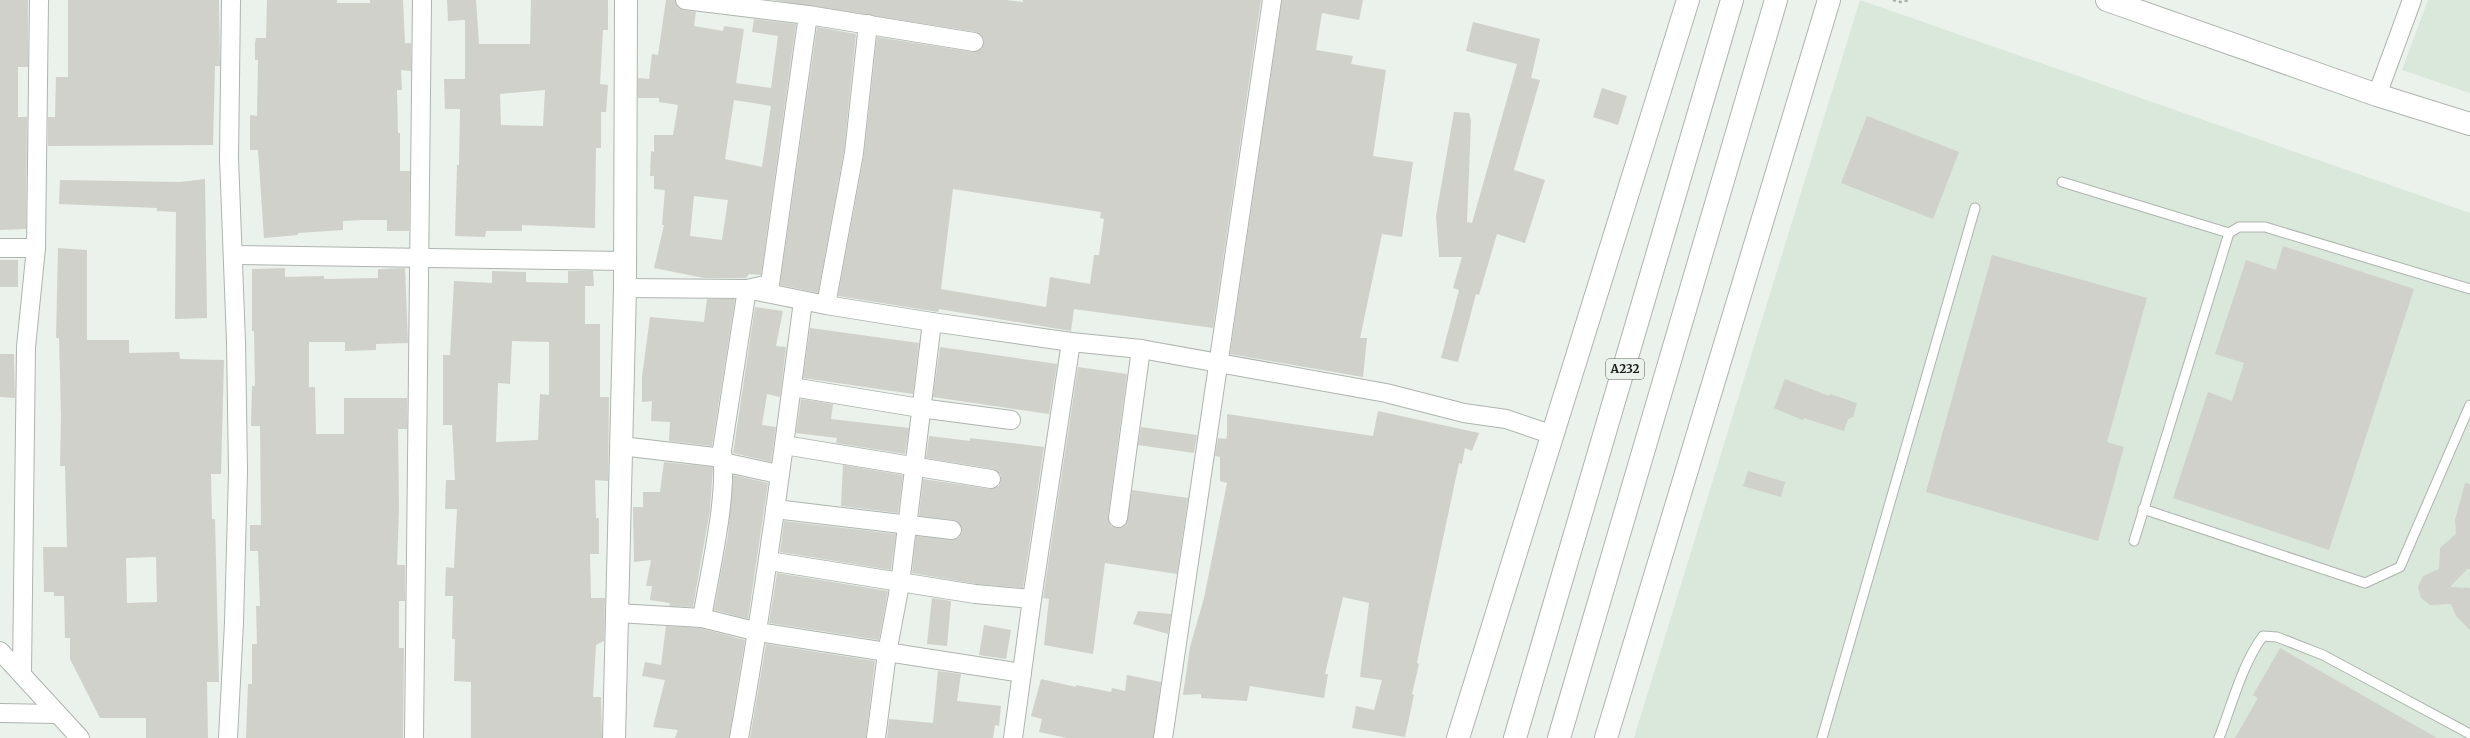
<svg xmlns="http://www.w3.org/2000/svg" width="2470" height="738" font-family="Merriweather,serif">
	<rect width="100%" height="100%" fill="#ebf1eb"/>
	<g fill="#dae7db">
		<path d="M 1860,0 L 2470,213 L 2470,738 L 1634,738 Z"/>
		<path d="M 2428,0 L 2470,0 L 2470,93 L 2402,70 Z"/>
	</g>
	<g fill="#d0d1ca" fill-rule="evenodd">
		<path d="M 0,0 L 28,0 L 28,67 L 18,67 L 18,117 L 27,117 L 26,229 L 0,230 Z"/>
		<path d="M 68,0 L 219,0 L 220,66 L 215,66 L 213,145 L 48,146 L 48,117 L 55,117 L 56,77 L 68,77 Z"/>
		<path d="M 267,0 L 337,0 L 337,3 L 370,3 L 370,0 L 403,0 L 405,43 L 411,43 L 411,71 L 401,70 L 402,90 L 397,90 L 398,133 L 400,133 L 400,171 L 410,171 L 409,231 L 387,231 L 387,220 L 363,220 L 343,221 L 343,230 L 298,233 L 298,235 L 264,238 L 258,150 L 250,150 L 250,115 L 257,116 L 258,60 L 255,60 L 255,43 L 256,38 L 266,38 Z"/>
		<path d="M 447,0 L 476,0 L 479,44 L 530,44 L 531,0 L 608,0 L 608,30 L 603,30 L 600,84 L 608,85 L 606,112 L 601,112 L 601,148 L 596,148 L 595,228 L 522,225 L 522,231 L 486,231 L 485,237 L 455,236 L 457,165 L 459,165 L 460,109 L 445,109 L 444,79 L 465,79 L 465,20 L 448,21 ZM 545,90 L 543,126 L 501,125 L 500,94 Z"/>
		<path d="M 666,0 L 675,0 L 678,8 L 683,10 L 696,12 L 694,26 L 723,31 L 724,26 L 744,29 L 736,83 L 771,88 L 778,36 L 752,32 L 754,19 L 796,24 L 761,275 L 749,274 L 746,278 L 704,278 L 654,268 L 664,225 L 662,225 L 665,190 L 654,189 L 654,176 L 650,176 L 651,151 L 654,152 L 654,135 L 673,135 L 678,105 L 659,102 L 659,98 L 638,98 L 638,78 L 649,79 L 652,54 L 658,55 ZM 734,100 L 771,106 L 762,167 L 725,159 ZM 694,196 L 728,200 L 722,240 L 690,236 Z"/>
		<path d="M 773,0 L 1007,0 L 1023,2 L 1023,0 L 1261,0 L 1213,328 L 1074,309 L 1071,331 L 939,309 L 938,312 L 838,296 L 864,155 L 877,37 L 973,52 L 982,48 L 984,39 L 976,32 ZM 953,189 L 1101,212 L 1100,218 L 1104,219 L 1099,255 L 1094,255 L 1090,284 L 1050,277 L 1046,307 L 941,289 Z"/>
		<path d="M 1282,0 L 1363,0 L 1359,20 L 1322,13 L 1316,50 L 1353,56 L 1351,64 L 1386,70 L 1373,156 L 1413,162 L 1402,237 L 1382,234 L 1360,338 L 1367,338 L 1363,377 L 1230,354 Z"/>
		<path d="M 1473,22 L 1540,39 L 1531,78 L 1540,80 L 1514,170 L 1545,180 L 1525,243 L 1497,234 L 1479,295 L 1476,294 L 1458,362 L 1441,358 L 1459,290 L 1453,288 L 1462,257 L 1439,257 L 1436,216 L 1454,112 L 1469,113 L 1471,121 L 1467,222 L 1472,223 L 1517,64 L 1466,51 Z"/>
		<path d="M 817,27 L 856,34 L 844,151 L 818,293 L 780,285 Z"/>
		<path d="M 1602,88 L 1627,96 L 1618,125 L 1593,117 Z"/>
		<path d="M 1867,116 L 1959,152 L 1933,219 L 1841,183 Z"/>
		<path d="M 205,179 L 207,318 L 175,319 L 176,212 L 157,211 L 157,208 L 59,204 L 60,180 L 180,182 Z"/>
		<path d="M 2283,246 L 2414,289 L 2329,550 L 2173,498 L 2208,392 L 2232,401 L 2244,363 L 2215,354 L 2246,260 L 2276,270 Z"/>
		<path d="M 58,248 L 87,250 L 87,340 L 129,340 L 129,353 L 179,352 L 180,359 L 224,360 L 221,474 L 211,474 L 212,519 L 215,519 L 219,682 L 207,682 L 208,738 L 146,738 L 146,718 L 100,718 L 70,659 L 70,638 L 65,638 L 64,596 L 54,596 L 54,592 L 44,592 L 43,547 L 67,547 L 65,466 L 60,466 L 61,415 L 59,338 L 56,338 ZM 156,557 L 157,602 L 127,603 L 126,558 Z"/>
		<path d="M 1992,255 L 2147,298 L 2107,442 L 2124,447 L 2098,541 L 1926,492 Z"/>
		<rect x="0" y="260" width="18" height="27"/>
		<path d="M 285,268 L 285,277 L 324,276 L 324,279 L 378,278 L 378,269 L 405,268 L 408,343 L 376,344 L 376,350 L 345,351 L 345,342 L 309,342 L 309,387 L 315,387 L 316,434 L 344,434 L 344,398 L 407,398 L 407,429 L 398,429 L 399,509 L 397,565 L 405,565 L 405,601 L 399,601 L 399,648 L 404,648 L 403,738 L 246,738 L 248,684 L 252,684 L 252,644 L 257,644 L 256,606 L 260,606 L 258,551 L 250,551 L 250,525 L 261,525 L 260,426 L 251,426 L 252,386 L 255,386 L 254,331 L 252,331 L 252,269 Z"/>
		<path d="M 492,271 L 526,272 L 526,282 L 568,283 L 568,271 L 593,271 L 594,286 L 585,286 L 585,324 L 600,324 L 600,397 L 609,397 L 608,481 L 595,480 L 596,518 L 599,518 L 599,554 L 590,554 L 591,598 L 605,598 L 604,641 L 596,645 L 593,697 L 601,697 L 602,738 L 471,738 L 471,682 L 454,681 L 455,639 L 452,639 L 453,596 L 445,596 L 446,567 L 454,568 L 457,509 L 445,509 L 446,480 L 455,480 L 452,425 L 443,425 L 443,355 L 450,355 L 454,281 L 492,283 ZM 512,341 L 549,342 L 549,395 L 540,394 L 538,440 L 496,442 L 498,383 L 510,384 Z"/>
		<path d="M 707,299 L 735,299 L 712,446 L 669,441 L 670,422 L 651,421 L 652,401 L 642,402 L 642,377 L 650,317 L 704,322 Z"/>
		<path d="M 755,307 L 783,311 L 776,346 L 786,347 L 780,397 L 767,394 L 762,425 L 776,427 L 771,462 L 733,453 Z"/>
		<path d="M 810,328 L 919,343 L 913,394 L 803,378 Z"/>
		<path d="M 940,347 L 1057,364 L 1049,414 L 933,397 Z"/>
		<path d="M 0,354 L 14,354 L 15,398 L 0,397 Z"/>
		<path d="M 1078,367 L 1127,374 L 1108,517 L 1111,526 L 1117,528 L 1126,524 L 1132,490 L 1188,498 L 1177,574 L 1105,563 L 1093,654 L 1044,645 L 1049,599 L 1043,598 Z"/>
		<path d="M 1785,379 L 1829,396 L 1830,394 L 1857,403 L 1853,417 L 1848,419 L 1844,431 L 1804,418 L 1803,420 L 1774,408 Z"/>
		<path d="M 801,399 L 833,404 L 831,419 L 909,428 L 905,454 L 836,443 L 837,438 L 796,433 Z"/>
		<path d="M 1378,411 L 1479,433 L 1472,451 L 1465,448 L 1462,464 L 1459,463 L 1420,647 L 1417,663 L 1419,664 L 1412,694 L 1414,695 L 1405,737 L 1352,728 L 1356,706 L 1374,710 L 1382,680 L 1360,677 L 1369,603 L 1343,597 L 1325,674 L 1328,674 L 1324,698 L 1250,686 L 1247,701 L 1201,698 L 1201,694 L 1183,695 L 1190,647 L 1204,598 L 1227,483 L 1220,481 L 1220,457 L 1215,456 L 1218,438 L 1226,439 L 1227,436 L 1227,414 L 1373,436 Z"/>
		<path d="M 1141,427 L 1197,435 L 1194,453 L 1138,445 Z"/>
		<path d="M 929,436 L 970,441 L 970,438 L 1044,447 L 1023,588 L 976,584 L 912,573 L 916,536 L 951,540 L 960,537 L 962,532 L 961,526 L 954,520 L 919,516 L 923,479 L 990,489 L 999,486 L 1001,480 L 1001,475 L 993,469 L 926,458 Z"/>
		<path d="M 664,462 L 713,467 L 710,510 L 693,607 L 669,606 L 670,603 L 650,600 L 652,586 L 646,586 L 651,560 L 634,562 L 633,507 L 643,507 L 643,492 L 660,492 Z"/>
		<path d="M 843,465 L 903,475 L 898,513 L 841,506 Z"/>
		<path d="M 1748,471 L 1785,482 L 1781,497 L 1743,486 Z"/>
		<path d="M 733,475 L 768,483 L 748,619 L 714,610 L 728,535 Z"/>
		<path d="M 2465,483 L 2470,484 L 2470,569 L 2467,569 L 2450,587 L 2470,588 L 2470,630 L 2456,616 L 2451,604 L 2430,605 L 2421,598 L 2418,587 L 2423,576 L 2439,569 L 2440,548 L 2456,534 L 2455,520 Z"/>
		<path d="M 784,521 L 896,534 L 891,570 L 780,552 Z"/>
		<path d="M 777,573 L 888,591 L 879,640 L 769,623 Z"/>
		<path d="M 932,598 L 951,601 L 947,646 L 927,644 Z"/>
		<path d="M 1138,611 L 1171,614 L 1168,634 L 1133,624 Z"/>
		<path d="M 984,625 L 1011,630 L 1006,659 L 979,655 Z"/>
		<path d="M 666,626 L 700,628 L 745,640 L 729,738 L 675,738 L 678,730 L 653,727 L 665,680 L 642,676 L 645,662 L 661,665 Z"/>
		<path d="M 766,644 L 875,661 L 866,738 L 750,738 Z"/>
		<path d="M 2280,648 L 2437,738 L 2235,738 L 2258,698 L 2253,695 Z"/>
		<path d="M 938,671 L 961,674 L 957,701 L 1001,706 L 999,726 L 995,725 L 993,738 L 887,738 L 889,719 L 933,723 Z"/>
		<path d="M 1127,675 L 1161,682 L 1153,738 L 1067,738 L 1039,732 L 1042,719 L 1031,716 L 1041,679 L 1076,687 L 1076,685 L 1111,692 L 1112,688 L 1125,691 Z"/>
	</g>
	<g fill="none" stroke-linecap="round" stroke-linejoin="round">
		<g stroke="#aeb4ae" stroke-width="11">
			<g id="lane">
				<path d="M 2062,182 L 2229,233"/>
				<path d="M 2143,509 L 2365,583 L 2400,567 L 2470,405"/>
				<path d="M 2134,541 L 2229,233 L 2239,227 L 2265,227 L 2470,289"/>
				<path d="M 1822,738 L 1975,208"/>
				<path d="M 2219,738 C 2232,705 2242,664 2263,636 L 2277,637 L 2323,655 L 2470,734"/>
			</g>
		</g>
		<g stroke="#aeb4ae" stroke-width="20">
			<g id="street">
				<path d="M 685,0 L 808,15 L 974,42"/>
				<path d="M 2377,95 L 2412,0"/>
				<path d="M 0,248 L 36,248"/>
				<path d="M 233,255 L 625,261"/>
				<path d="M 625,288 L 747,289 L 826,305 L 932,322 L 1071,342 L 1141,349 L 1386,393 L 1464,413 L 1506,419 L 1553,435"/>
				<path d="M 826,305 L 854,153 L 868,24"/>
				<path d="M 792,387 L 920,408 L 1011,420"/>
				<path d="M 784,445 L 991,479"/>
				<path d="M 621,446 L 723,458"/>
				<path d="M 723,462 L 778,474"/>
				<path d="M 775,509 L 952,530"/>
				<path d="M 1118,518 L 1141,349"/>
				<path d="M 769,561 L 975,594 L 1032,599"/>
				<path d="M 617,613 L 702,618 L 758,632 L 1022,673"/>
				<path d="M 702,618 C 710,570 728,497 722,450 L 747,289 L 770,284 L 808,15"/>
				<path d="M 0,651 L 80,738"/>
				<path d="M 22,674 L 26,347 L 36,248 L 39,0"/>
				<path d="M 0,713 L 57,714"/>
				<path d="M 228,738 L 234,623 L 238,472 L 236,342 L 229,158 L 231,0"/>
				<path d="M 414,738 L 422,0"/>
				<path d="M 739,738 C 765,593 784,447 803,301"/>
				<path d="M 876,738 L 887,653 L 900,584 L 932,322"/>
				<path d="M 1013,738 L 1032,599 L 1071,342"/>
				<path d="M 1163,738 L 1272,0"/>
			</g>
		</g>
		<g stroke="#aeb4ae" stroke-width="24">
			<g id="secondary">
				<path d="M 2107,0 L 2377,95 L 2470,124"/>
				<path d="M 614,738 L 625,288 L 626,0"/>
				<path d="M 1458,738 L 1688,0"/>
				<path d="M 1606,738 L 1829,0"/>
			</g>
		</g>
		<g stroke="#aeb4ae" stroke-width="24">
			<g id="highway">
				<path d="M 1515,738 L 1732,0"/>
				<path d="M 1559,738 L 1776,0"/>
			</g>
		</g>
		<path stroke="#aaaeaa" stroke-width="2.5" stroke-dasharray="3 3" stroke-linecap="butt" d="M 1893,0 L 1900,2 L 1910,0"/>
		<use href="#lane" stroke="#fff" stroke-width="9"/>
		<use href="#street" stroke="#fff" stroke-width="18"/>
		<use href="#secondary" stroke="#fff" stroke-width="22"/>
		<use href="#highway" stroke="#fff" stroke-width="22"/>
	</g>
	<g text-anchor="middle" stroke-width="3" stroke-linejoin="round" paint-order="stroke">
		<rect fill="#ebf1eb" stroke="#595c59" stroke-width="1" x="1606" y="359" width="38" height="20" rx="3"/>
		<g font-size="12" font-weight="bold" fill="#1a1c1a">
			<text x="1625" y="373">A232</text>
		</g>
	</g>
</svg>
